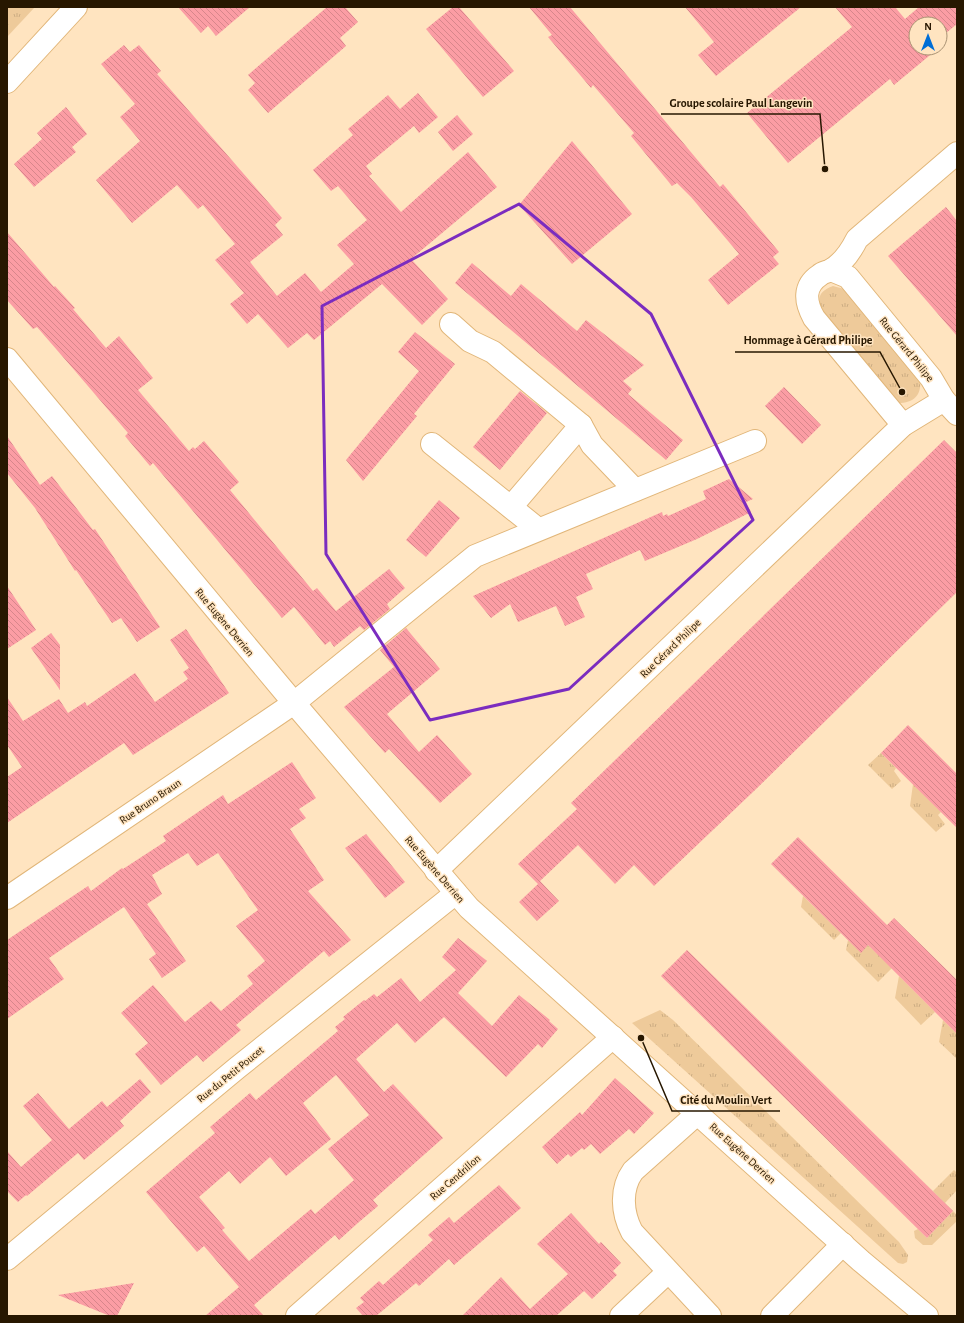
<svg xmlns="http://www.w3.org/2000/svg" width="964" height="1323" font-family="'Alegreya Sans',sans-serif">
	<defs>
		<pattern id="grass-tufts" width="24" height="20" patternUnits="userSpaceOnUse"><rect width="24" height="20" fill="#eeca9a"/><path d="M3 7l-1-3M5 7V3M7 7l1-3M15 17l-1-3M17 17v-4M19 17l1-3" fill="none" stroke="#ccad83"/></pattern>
		<pattern id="building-back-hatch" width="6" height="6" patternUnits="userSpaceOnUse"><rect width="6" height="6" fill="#fb9da4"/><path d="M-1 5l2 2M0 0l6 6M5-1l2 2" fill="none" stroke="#d7868b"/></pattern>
	</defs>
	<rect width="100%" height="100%" fill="#ffe4c0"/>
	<g fill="url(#grass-tufts)">
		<path d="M 7,7 L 35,7 L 7,37 Z"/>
		<path d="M 833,286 L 844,289 L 920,379 C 922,395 914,403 898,403 L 824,318 C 819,302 814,293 833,286 Z"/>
		<path d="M 881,753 L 896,768 L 894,771 L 901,781 L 892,789 L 868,765 Z"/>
		<path d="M 913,784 L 941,812 L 938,815 L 945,824 L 936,832 L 910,806 Z"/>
		<path d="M 803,896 L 841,933 L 834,940 L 801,907 Z"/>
		<path d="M 848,940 L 861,952 L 868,945 L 892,968 L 878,982 L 846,950 Z"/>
		<path d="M 899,976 L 935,1012 L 921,1025 L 895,998 Z"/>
		<path d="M 660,1010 L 673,1020 L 899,1242 L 908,1255 L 907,1262 L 903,1264 L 898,1263 L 632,1023 Z"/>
		<path d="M 943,1020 L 957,1034 L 957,1059 L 939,1042 Z"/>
		<path d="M 954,1170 L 957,1173 L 957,1190 L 945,1203 L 933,1191 Z"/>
		<path d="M 953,1211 L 957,1215 L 957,1221 L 932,1245 L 923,1245 L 915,1238 L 914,1231 L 918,1229 L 927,1238 Z"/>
	</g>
	<g fill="url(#building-back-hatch)" fill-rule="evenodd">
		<path d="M 178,7 L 250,7 L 216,36 L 208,26 L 201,33 Z"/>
		<path d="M 327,7 L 345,7 L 358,22 L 340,38 L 346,46 L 268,113 L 248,90 L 255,83 L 248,75 Z"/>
		<path d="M 453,7 L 459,7 L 514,71 L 483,97 L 426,29 Z"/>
		<path d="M 529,7 L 570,7 L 720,187 L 723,184 L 779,252 L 773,257 L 779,264 L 728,305 L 708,280 L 739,254 L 691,197 L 677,183 L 672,186 L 631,136 L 634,133 L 593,85 L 591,88 L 548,37 L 552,35 Z"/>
		<path d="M 685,7 L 801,7 L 716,76 L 698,55 L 714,42 Z"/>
		<path d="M 835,7 L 895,7 L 905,19 L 919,7 L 957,7 L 957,24 L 940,38 L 940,24 L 916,24 L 916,48 L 933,48 L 935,51 L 894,85 L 890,79 L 788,163 L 747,113 L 852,27 Z"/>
		<path d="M 124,45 L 130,52 L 139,45 L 161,71 L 157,74 L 282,218 L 275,225 L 283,235 L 250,262 L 277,296 L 305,273 L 321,292 L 354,264 L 337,245 L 367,220 L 338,186 L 331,191 L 313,170 L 353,135 L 348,129 L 388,95 L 400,109 L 418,93 L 438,117 L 419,133 L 414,126 L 366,166 L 372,174 L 369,176 L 401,212 L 468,152 L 497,187 L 411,259 L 448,299 L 422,325 L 382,284 L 314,340 L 307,333 L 288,348 L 258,314 L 247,324 L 230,304 L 244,293 L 215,260 L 235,244 L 203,205 L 198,209 L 177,185 L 132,223 L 96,180 L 140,141 L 120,117 L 135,104 L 101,64 Z"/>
		<path d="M 66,107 L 87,134 L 72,147 L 76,152 L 34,187 L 14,164 L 42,139 L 37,133 Z"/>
		<path d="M 457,115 L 473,134 L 453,151 L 438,132 Z"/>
		<path d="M 572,141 L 632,214 L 572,264 L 519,205 Z"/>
		<path d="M 946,207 L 957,221 L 957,336 L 888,256 Z"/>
		<path d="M 7,232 L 54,287 L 55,286 L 75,308 L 73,309 L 106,348 L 119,336 L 153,378 L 138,390 L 189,451 L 193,447 L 195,449 L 204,441 L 239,482 L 230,490 L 313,591 L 317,588 L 336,611 L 389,569 L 405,588 L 387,604 L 390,609 L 364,630 L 360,626 L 334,647 L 330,641 L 325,645 L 294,607 L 282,618 L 153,463 L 150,466 L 125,436 L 128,433 L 76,372 L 37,327 L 33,329 L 7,300 Z"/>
		<path d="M 472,263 L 511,296 L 521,284 L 577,331 L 586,320 L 644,365 L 623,381 L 632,389 L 628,394 L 683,440 L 666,460 L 455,283 Z"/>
		<path d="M 415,332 L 455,364 L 414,414 L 417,416 L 363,481 L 346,460 L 419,371 L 398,352 Z"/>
		<path d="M 784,387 L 821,425 L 802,444 L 765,406 Z"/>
		<path d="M 520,391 L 547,413 L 500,470 L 473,447 Z"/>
		<path d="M 7,436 L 40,485 L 52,476 L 93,530 L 95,529 L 160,627 L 137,642 L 121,618 L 112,623 L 76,570 L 75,571 L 35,508 L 7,473 Z"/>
		<path d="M 944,440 L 957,453 L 957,592 L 754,791 L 654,886 L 634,865 L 615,884 L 578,845 L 540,881 L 559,901 L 537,921 L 519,902 L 538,884 L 518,864 L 577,809 L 571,803 Z"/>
		<path d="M 729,479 L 753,499 L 746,502 L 751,512 L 697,539 L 645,561 L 640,550 L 586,574 L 593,589 L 576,597 L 585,617 L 565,626 L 556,606 L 518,622 L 510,604 L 491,618 L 473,596 L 662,512 L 663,516 L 667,514 L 668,516 L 706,499 L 703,491 Z"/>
		<path d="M 439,500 L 460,518 L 426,557 L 406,540 Z"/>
		<path d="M 7,586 L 36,630 L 7,649 Z"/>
		<path d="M 406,628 L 440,669 L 387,714 L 419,752 L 437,735 L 472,774 L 440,803 L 389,749 L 385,753 L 344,707 L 394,667 L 380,650 Z"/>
		<path d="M 186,629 L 229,693 L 133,755 L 124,743 L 7,823 L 7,777 L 22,767 L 7,745 L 7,697 L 23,721 L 59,699 L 68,713 L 85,702 L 87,706 L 135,673 L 155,702 L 188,679 L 183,672 L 189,668 L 170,640 Z"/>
		<path d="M 51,633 L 60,645 L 60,690 L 31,648 Z"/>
		<path d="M 908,725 L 957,774 L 957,828 L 881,753 Z"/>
		<path d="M 292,762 L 316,798 L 299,809 L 306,818 L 290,829 L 324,880 L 308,891 L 351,940 L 329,957 L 324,951 L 236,1025 L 241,1030 L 203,1062 L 197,1055 L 161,1085 L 135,1054 L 148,1043 L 121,1013 L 153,985 L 185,1022 L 211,1001 L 221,1011 L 253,984 L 247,976 L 265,961 L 236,926 L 258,910 L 218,853 L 197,866 L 188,853 L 152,875 L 162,894 L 147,904 L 186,961 L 162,978 L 149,959 L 156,954 L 124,907 L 49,958 L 64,979 L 7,1019 L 7,940 L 88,886 L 91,891 L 122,868 L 123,869 L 166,841 L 163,836 L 223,795 L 228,804 Z"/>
		<path d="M 366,834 L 405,882 L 385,898 L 345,848 Z"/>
		<path d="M 798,837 L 887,925 L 894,918 L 957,980 L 957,1034 L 868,945 L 861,953 L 771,864 Z"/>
		<path d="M 458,938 L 487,961 L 458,993 L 492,1026 L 519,995 L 550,1020 L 549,1021 L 558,1029 L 542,1048 L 538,1044 L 506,1077 L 444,1017 L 415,1043 L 397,1023 L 356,1059 L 384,1092 L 393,1084 L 443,1138 L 373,1200 L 378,1206 L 359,1222 L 339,1240 L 335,1235 L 254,1305 L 264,1316 L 205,1316 L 239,1287 L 204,1246 L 197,1252 L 146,1192 L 215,1133 L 210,1127 L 250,1093 L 256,1100 L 338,1031 L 335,1027 L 345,1019 L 343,1017 L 364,1000 L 365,1001 L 374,994 L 377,997 L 401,978 L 420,1002 L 456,970 L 442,957 ZM 336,1075 L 369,1115 L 328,1149 L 354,1180 L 315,1214 L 311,1209 L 249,1261 L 222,1230 L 225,1228 L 199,1197 L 229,1171 L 240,1184 L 270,1157 L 286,1176 L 331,1139 L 303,1103 Z"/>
		<path d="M 687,950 L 953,1211 L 927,1238 L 661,976 Z"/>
		<path d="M 615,1078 L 654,1113 L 634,1134 L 629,1129 L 600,1154 L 591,1144 L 584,1150 L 582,1148 L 571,1157 L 568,1154 L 557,1164 L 542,1147 L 580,1112 L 582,1115 Z"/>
		<path d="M 140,1079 L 151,1092 L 120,1121 L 124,1126 L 84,1160 L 78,1153 L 27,1196 L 26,1195 L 18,1202 L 7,1191 L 7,1151 L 21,1167 L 52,1140 L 23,1106 L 38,1093 L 69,1129 L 102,1101 L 107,1107 Z"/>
		<path d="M 499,1185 L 521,1208 L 454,1265 L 449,1259 L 419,1286 L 416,1283 L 376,1316 L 363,1316 L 356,1308 L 364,1302 L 360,1298 L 379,1281 L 383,1285 L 433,1240 L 428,1235 L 449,1217 L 454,1223 Z"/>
		<path d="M 571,1213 L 599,1244 L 601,1242 L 621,1263 L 613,1271 L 617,1275 L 592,1299 L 584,1291 L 556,1316 L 462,1316 L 501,1277 L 530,1309 L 568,1274 L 537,1244 Z"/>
		<path d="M 134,1283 L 117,1316 L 110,1316 L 58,1295 Z"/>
	</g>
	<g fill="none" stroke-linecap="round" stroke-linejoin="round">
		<g stroke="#e1b679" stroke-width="24">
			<g id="minor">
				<path d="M 7,82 L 76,7"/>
				<path d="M 451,324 L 470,341 L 493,352 L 581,425 L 592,445 L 635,490"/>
				<path d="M 7,359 L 294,703 L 469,908 L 861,1261 L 927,1316"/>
				<path d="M 944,400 L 957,414"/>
				<path d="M 903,425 L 814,318 C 805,302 803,286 820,275 C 823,272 828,272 831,270 C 843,263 851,251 857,239 L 957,153"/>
				<path d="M 432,444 L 538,529"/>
				<path d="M 511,507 L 581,425"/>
				<path d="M 436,871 L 903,425 L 944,400 L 931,378 L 848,277 L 831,270"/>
				<path d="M 7,898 L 294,703 L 475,556 L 755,441"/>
				<path d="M 698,1113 L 633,1171 C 620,1189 622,1213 632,1232 L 710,1316"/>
				<path d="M 7,1259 L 237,1068 L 456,893"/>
				<path d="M 297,1316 L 613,1037"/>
				<path d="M 621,1316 L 668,1272"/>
				<path d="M 772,1316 L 843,1244"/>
			</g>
		</g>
		<use href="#minor" stroke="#fff" stroke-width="22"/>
	</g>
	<path fill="none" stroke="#7b2cbf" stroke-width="3" stroke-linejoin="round" d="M 519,204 L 651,314 L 753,520 L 569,689 L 430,720 L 326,554 L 322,306 Z"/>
	<g text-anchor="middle" stroke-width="3" stroke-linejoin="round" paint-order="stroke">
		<g font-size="11" fill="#271700" stroke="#ffe4c0">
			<text transform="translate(907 349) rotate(51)" y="4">Rue Gérard Philipe</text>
			<text transform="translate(225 622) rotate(50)" y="4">Rue Eugène Derrien</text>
			<text transform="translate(670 648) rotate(-44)" y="4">Rue Gérard Philipe</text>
			<text transform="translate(150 801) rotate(-34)" y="4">Rue Bruno Braun</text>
			<text transform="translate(435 869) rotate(49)" y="4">Rue Eugène Derrien</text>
			<text transform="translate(230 1074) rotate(-39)" y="4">Rue du Petit Poucet</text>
			<text transform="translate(743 1153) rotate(42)" y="4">Rue Eugène Derrien</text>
			<text transform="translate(455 1177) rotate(-41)" y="4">Rue Cendrillon</text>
		</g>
	</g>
	<path fill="none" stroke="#271700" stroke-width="1.5" d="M825 169L820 114H661M902 392L880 352H735M641 1038L672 1111H780"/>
	<g fill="#271700" stroke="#ffe4c0" stroke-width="1.5">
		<circle cx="825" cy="169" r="4"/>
		<circle cx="902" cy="392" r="4"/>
		<circle cx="641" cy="1038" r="4"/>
	</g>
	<g font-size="12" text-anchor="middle" font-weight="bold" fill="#271700" stroke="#ffe4c0" stroke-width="3" stroke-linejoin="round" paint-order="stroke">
		<text x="741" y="107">Groupe scolaire Paul Langevin</text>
		<text x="808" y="344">Hommage à Gérard Philipe</text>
		<text x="726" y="1104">Cité du Moulin Vert</text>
	</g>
	<rect width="964" height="1323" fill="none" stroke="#271700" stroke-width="16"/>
	<g transform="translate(928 36)"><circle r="19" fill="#ffe4c0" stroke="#a99273"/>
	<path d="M0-3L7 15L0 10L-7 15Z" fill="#006ed6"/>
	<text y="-6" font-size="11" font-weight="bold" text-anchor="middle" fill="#271700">N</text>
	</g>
</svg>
